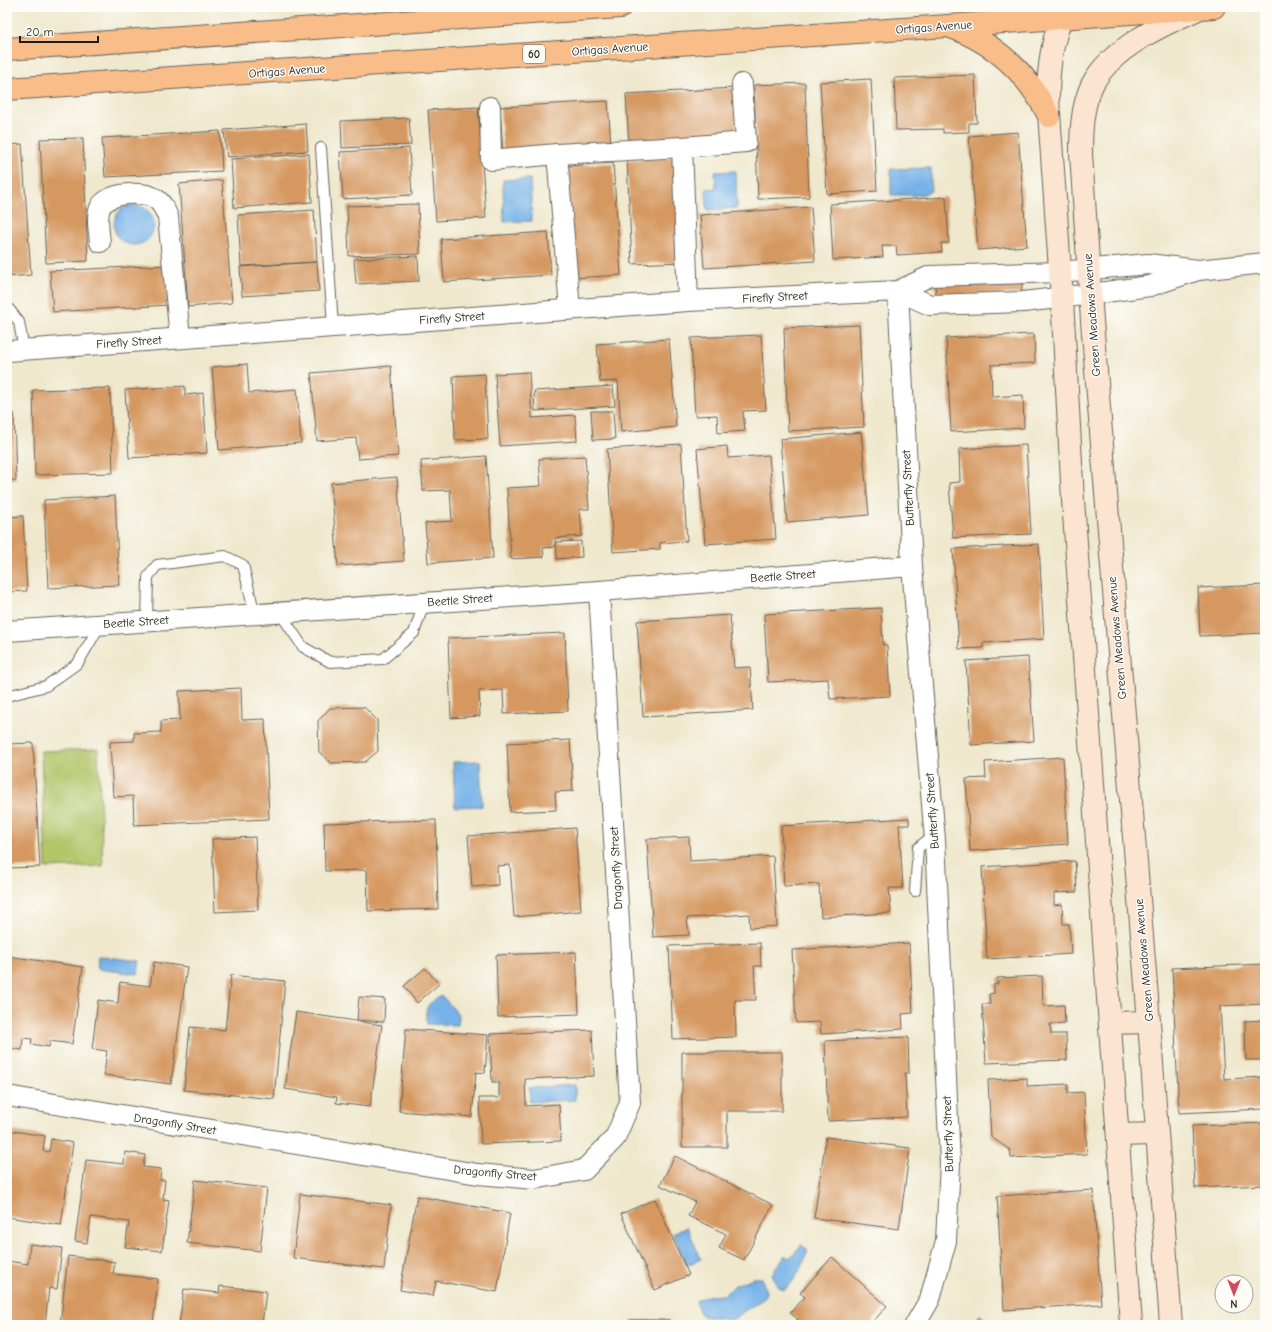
<svg xmlns="http://www.w3.org/2000/svg" width="1272" height="1332" font-family="'Comic Neue',sans-serif">
	<rect width="100%" height="100%" fill="#fdfcf7"/>
	<filter id="ink" filterUnits="userSpaceOnUse"><feTurbulence type="fractalNoise" baseFrequency=".025" numOctaves="2"/><feDisplacementMap in="SourceGraphic" scale="8" xChannelSelector="R" yChannelSelector="G"/><feConvolveMatrix kernelMatrix="1 2 1 2 8 2 1 2 1" color-interpolation-filters="sRGB"/></filter>
	<filter id="wash" filterUnits="userSpaceOnUse"><feTurbulence type="fractalNoise" baseFrequency=".012" numOctaves="4" result="noise"/><feDisplacementMap in="SourceGraphic" scale="16" xChannelSelector="R" yChannelSelector="G"/><feGaussianBlur stdDeviation="0.9" result="paint"/><feColorMatrix in="noise" values="0 0 0 0 0 0 0 0 0 0 0 0 0 0 0 0 0 1.4 0 .05"/><feComposite in="paint" operator="in"/></filter>
	<g filter="url(#wash)">
		<rect width="100%" height="100%" fill="#efe8cd"/>
		<path fill="#b1c569" stroke="#667042" d="M 98,749 L 103,866 L 46,868 L 41,751 Z"/>
		<g fill="#76b2e8" stroke="#496782">
			<path d="M 931,168 L 931,191 L 920,195 L 891,195 L 891,169 Z"/>
			<path d="M 736,171 L 737,208 L 707,210 L 706,189 L 716,188 L 715,172 Z"/>
			<path d="M 530,179 L 532,221 L 504,222 L 503,180 Z"/>
			<circle cx="134" cy="225" r="20"/>
			<path d="M 480,761 L 482,806 L 455,807 L 453,762 Z"/>
			<path d="M 98,956 L 140,961 L 138,974 L 97,969 Z"/>
			<path d="M 442,996 L 459,1015 L 458,1025 L 427,1024 C 424,1006 427,1004 442,996 Z"/>
			<path d="M 575,1085 L 575,1100 L 530,1102 L 529,1088 Z"/>
			<path d="M 687,1227 L 701,1259 L 687,1265 L 673,1233 Z"/>
			<path d="M 801,1245 L 808,1250 C 803,1265 797,1280 784,1290 L 778,1286 L 772,1274 L 785,1256 L 790,1258 Z"/>
			<path d="M 753,1278 L 762,1278 L 766,1292 L 763,1299 L 743,1312 L 737,1318 L 729,1320 L 702,1316 L 698,1309 L 696,1301 L 707,1296 L 724,1295 L 733,1286 Z"/>
		</g>
		<g id="blocks">
			<g fill="#d59860">
				<path d="M 975,75 L 977,123 L 969,123 L 969,132 L 943,133 L 943,129 L 896,130 L 894,78 Z"/>
				<path d="M 871,79 L 877,191 L 827,194 L 820,82 Z"/>
				<path d="M 805,83 L 809,197 L 758,199 L 754,85 Z"/>
				<path d="M 735,88 L 737,139 L 629,145 L 626,94 Z"/>
				<path d="M 608,101 L 611,146 L 503,153 L 500,107 Z"/>
				<path d="M 478,107 L 486,218 L 436,221 L 428,110 Z"/>
				<path d="M 409,118 L 411,145 L 342,148 L 341,121 Z"/>
				<path d="M 306,124 L 308,151 L 227,157 L 224,130 Z"/>
				<path d="M 220,131 L 222,171 L 105,177 L 102,138 Z"/>
				<path d="M 1018,132 L 1027,246 L 978,250 L 969,136 Z"/>
				<path d="M 83,138 L 88,261 L 46,263 L 40,139 Z"/>
				<path d="M 22,144 L 31,275 L 7,277 L 7,145 Z"/>
				<path d="M 409,148 L 412,195 L 343,199 L 340,152 Z"/>
				<path d="M 309,154 L 312,202 L 234,208 L 231,159 Z"/>
				<path d="M 678,157 L 683,262 L 632,264 L 627,160 Z"/>
				<path d="M 613,163 L 621,275 L 573,278 L 566,166 Z"/>
				<path d="M 222,180 L 232,303 L 188,307 L 179,184 Z"/>
				<path d="M 946,197 L 949,243 L 941,243 L 942,252 L 897,255 L 896,246 L 882,246 L 883,257 L 833,260 L 830,204 Z"/>
				<path d="M 418,204 L 420,254 L 349,256 L 347,206 Z"/>
				<path d="M 811,207 L 815,261 L 704,268 L 700,215 Z"/>
				<path d="M 314,210 L 317,262 L 241,266 L 238,215 Z"/>
				<path d="M 548,232 L 551,275 L 444,282 L 441,239 Z"/>
				<path d="M 418,256 L 419,281 L 356,284 L 354,259 Z"/>
				<path d="M 317,262 L 319,291 L 242,296 L 240,267 Z"/>
				<path d="M 167,265 L 169,305 L 53,312 L 50,271 Z"/>
				<path d="M 1022,282 L 1022,294 L 936,295 L 935,284 Z"/>
				<path d="M 859,325 L 864,427 L 788,431 L 784,328 Z"/>
				<path d="M 1034,334 L 1035,363 L 991,365 L 992,397 L 1023,395 L 1024,428 L 951,432 L 946,338 Z"/>
				<path d="M 761,335 L 766,410 L 743,411 L 745,431 L 718,433 L 717,415 L 695,416 L 691,338 Z"/>
				<path d="M 669,339 L 676,427 L 621,432 L 618,381 L 600,382 L 597,344 Z"/>
				<path d="M 247,364 L 249,393 L 297,389 L 301,443 L 219,450 L 212,367 Z"/>
				<path d="M 391,366 L 398,456 L 358,459 L 356,438 L 317,441 L 311,373 Z"/>
				<path d="M 529,372 L 532,418 L 575,415 L 577,441 L 500,446 L 495,374 Z"/>
				<path d="M 485,374 L 488,439 L 455,440 L 453,376 Z"/>
				<path d="M 185,386 L 185,395 L 203,393 L 207,453 L 129,458 L 125,390 Z"/>
				<path d="M 613,386 L 615,406 L 535,411 L 534,391 Z"/>
				<path d="M 110,388 L 113,473 L 35,475 L 33,390 Z"/>
				<path d="M 591,411 L 613,411 L 615,439 L 593,440 Z"/>
				<path d="M 7,413 L 14,413 L 16,480 L 7,481 Z"/>
				<path d="M 861,432 L 869,515 L 787,522 L 780,439 Z"/>
				<path d="M 681,444 L 687,541 L 660,543 L 660,549 L 613,552 L 607,449 Z"/>
				<path d="M 1026,445 L 1031,534 L 953,538 L 949,483 L 960,482 L 959,449 Z"/>
				<path d="M 727,446 L 728,458 L 769,455 L 776,539 L 705,544 L 697,449 Z"/>
				<path d="M 486,456 L 493,558 L 428,563 L 425,523 L 452,521 L 450,490 L 423,491 L 421,461 Z"/>
				<path d="M 585,456 L 589,509 L 580,509 L 582,536 L 555,538 L 555,547 L 543,548 L 544,557 L 511,559 L 507,488 L 541,486 L 539,459 Z"/>
				<path d="M 397,477 L 404,561 L 338,566 L 331,483 Z"/>
				<path d="M 115,496 L 119,585 L 48,588 L 44,500 Z"/>
				<path d="M 23,516 L 27,591 L 7,592 L 7,517 Z"/>
				<path d="M 581,541 L 582,557 L 557,559 L 556,542 Z"/>
				<path d="M 1039,544 L 1044,639 L 983,643 L 983,648 L 959,649 L 953,549 Z"/>
				<path d="M 1265,585 L 1265,633 L 1200,636 L 1198,588 Z"/>
				<path d="M 881,608 L 883,645 L 887,645 L 890,696 L 830,699 L 828,679 L 768,682 L 764,614 Z"/>
				<path d="M 730,615 L 734,668 L 750,667 L 753,710 L 643,717 L 637,621 Z"/>
				<path d="M 565,633 L 568,711 L 504,714 L 503,690 L 479,691 L 480,716 L 451,718 L 448,638 Z"/>
				<path d="M 1028,657 L 1034,741 L 971,745 L 966,661 Z"/>
				<path d="M 241,688 L 242,720 L 265,719 L 269,819 L 134,825 L 133,796 L 113,797 L 110,742 L 134,741 L 134,733 L 161,732 L 161,721 L 180,720 L 179,691 Z"/>
				<path d="M 364,707 L 377,720 L 378,751 L 365,762 L 331,763 L 319,752 L 318,721 L 330,708 Z"/>
				<path d="M 570,740 L 573,791 L 555,792 L 556,810 L 510,812 L 507,743 Z"/>
				<path d="M 33,743 L 40,867 L 7,868 L 7,744 Z"/>
				<path d="M 1063,757 L 1068,844 L 970,851 L 966,779 L 986,778 L 985,762 Z"/>
				<path d="M 909,818 L 909,825 L 899,825 L 903,888 L 889,888 L 891,913 L 821,917 L 819,884 L 784,886 L 781,826 Z"/>
				<path d="M 436,820 L 438,909 L 368,911 L 367,870 L 325,871 L 324,823 Z"/>
				<path d="M 575,828 L 581,911 L 514,917 L 510,865 L 497,866 L 498,885 L 472,887 L 468,836 Z"/>
				<path d="M 255,837 L 258,910 L 215,912 L 212,839 Z"/>
				<path d="M 689,837 L 690,861 L 773,856 L 777,926 L 750,928 L 749,914 L 687,918 L 689,935 L 653,937 L 647,839 Z"/>
				<path d="M 1075,861 L 1077,892 L 1054,893 L 1054,905 L 1062,904 L 1063,924 L 1069,924 L 1071,954 L 987,959 L 982,867 Z"/>
				<path d="M 760,943 L 761,966 L 754,966 L 756,1000 L 735,1000 L 736,1037 L 673,1039 L 669,946 Z"/>
				<path d="M 909,943 L 913,1013 L 902,1014 L 903,1029 L 821,1034 L 820,1022 L 796,1023 L 792,950 Z"/>
				<path d="M 576,952 L 579,1014 L 498,1017 L 496,955 Z"/>
				<path d="M 7,956 L 83,967 L 72,1044 L 50,1041 L 49,1047 L 31,1044 L 32,1039 L 23,1038 L 22,1050 L 7,1048 Z"/>
				<path d="M 154,962 L 187,967 L 171,1084 L 104,1075 L 107,1051 L 92,1049 L 98,1000 L 118,1003 L 120,982 L 150,986 Z"/>
				<path d="M 1265,964 L 1265,1004 L 1220,1006 L 1224,1079 L 1265,1077 L 1265,1109 L 1179,1113 L 1172,968 Z"/>
				<path d="M 425,968 L 439,984 L 417,1003 L 404,986 Z"/>
				<path d="M 231,975 L 285,981 L 274,1099 L 184,1090 L 190,1027 L 225,1030 Z"/>
				<path d="M 1042,976 L 1043,1006 L 1064,1005 L 1065,1023 L 1050,1024 L 1051,1034 L 1066,1034 L 1067,1060 L 986,1063 L 982,1004 L 990,1004 L 989,994 L 994,993 L 994,984 L 998,984 L 997,978 Z"/>
				<path d="M 359,997 L 385,999 L 384,1022 L 357,1020 Z"/>
				<path d="M 296,1012 L 382,1025 L 370,1107 L 336,1103 L 337,1097 L 285,1089 Z"/>
				<path d="M 1265,1020 L 1265,1060 L 1246,1060 L 1245,1021 Z"/>
				<path d="M 406,1029 L 488,1035 L 485,1073 L 476,1072 L 472,1117 L 399,1111 Z"/>
				<path d="M 592,1030 L 594,1076 L 525,1079 L 526,1106 L 559,1104 L 561,1141 L 481,1144 L 479,1098 L 499,1098 L 499,1082 L 492,1082 L 490,1034 Z"/>
				<path d="M 908,1037 L 909,1073 L 905,1073 L 907,1117 L 828,1121 L 825,1041 Z"/>
				<path d="M 682,1052 L 782,1052 L 782,1111 L 727,1111 L 727,1147 L 682,1147 Z"/>
				<path d="M 1027,1078 L 1027,1086 L 1068,1084 L 1068,1093 L 1084,1092 L 1087,1154 L 1011,1158 L 1010,1150 L 991,1137 L 988,1080 Z"/>
				<path d="M 1265,1123 L 1265,1185 L 1195,1188 L 1192,1126 Z"/>
				<path d="M 7,1130 L 45,1136 L 43,1151 L 49,1152 L 51,1139 L 73,1143 L 61,1225 L 7,1217 Z"/>
				<path d="M 826,1137 L 910,1148 L 899,1229 L 814,1218 Z"/>
				<path d="M 125,1152 L 145,1155 L 143,1167 L 161,1169 L 160,1180 L 165,1180 L 163,1199 L 169,1200 L 162,1251 L 125,1247 L 129,1222 L 91,1217 L 87,1243 L 75,1241 L 86,1160 L 124,1164 Z"/>
				<path d="M 675,1156 L 773,1205 L 744,1260 L 719,1248 L 726,1234 L 688,1216 L 695,1202 L 660,1185 Z"/>
				<path d="M 195,1180 L 267,1188 L 260,1251 L 187,1243 Z"/>
				<path d="M 1093,1190 L 1101,1304 L 1004,1310 L 997,1196 Z"/>
				<path d="M 300,1194 L 391,1205 L 384,1269 L 293,1258 Z"/>
				<path d="M 417,1196 L 510,1213 L 497,1292 L 436,1281 L 433,1296 L 400,1290 Z"/>
				<path d="M 655,1199 L 689,1275 L 655,1290 L 621,1214 Z"/>
				<path d="M 30,1244 L 62,1248 L 57,1289 L 49,1288 L 45,1325 L 7,1325 L 7,1261 L 28,1264 Z"/>
				<path d="M 68,1256 L 115,1262 L 113,1274 L 158,1279 L 153,1325 L 60,1325 Z"/>
				<path d="M 832,1257 L 887,1306 L 870,1325 L 793,1325 L 798,1319 L 790,1313 L 805,1297 L 800,1293 Z"/>
				<path d="M 220,1286 L 266,1291 L 262,1325 L 179,1325 L 184,1289 L 219,1293 Z"/>
				<path d="M 978,1317 L 989,1325 L 972,1325 Z"/>
				<rect x="631" y="1320" width="38" height="5"/>
			</g>
		</g>
	</g>
	<g filter="url(#ink)">
		<use href="#blocks" fill-opacity="0" stroke="#66635a" stroke-width="1"/>
		<g fill="none" stroke-linecap="round" stroke-linejoin="round">
			<g stroke="#66635a" stroke-width="12">
				<g id="lane">
					<path d="M 321,148 L 333,326"/>
					<path d="M 7,309 L 9,309 L 19,322 L 24,350"/>
					<path d="M 280,613 L 303,647 L 330,662 L 383,659 L 414,633 L 424,603"/>
					<path d="M 147,622 L 148,577 L 157,565 L 225,556 L 243,565 L 255,615"/>
					<path d="M 7,696 L 46,686 L 78,663 L 100,625"/>
					<path d="M 915,891 L 918,848 L 925,842 L 935,840"/>
				</g>
			</g>
			<g stroke="#66635a" stroke-width="22">
				<g id="street">
					<path d="M 490,107 L 491,160 L 557,154 L 570,309"/>
					<path d="M 557,154 L 682,147"/>
					<path d="M 100,242 C 99,231 96,218 100,208 C 107,192 144,190 156,199 C 162,203 165,210 168,217 L 180,338"/>
					<path d="M 898,291 L 912,566 L 935,840 L 950,1163 L 946,1241 L 930,1299 L 915,1325"/>
					<path d="M 898,291 L 930,305 L 1023,302 L 1091,294 L 1150,286 L 1198,270 L 1265,263"/>
					<path d="M 688,301 L 682,147 L 746,142 L 742,84"/>
					<path d="M 7,351 L 688,301 L 898,291 L 930,276 L 1060,272 L 1148,264 L 1198,270"/>
					<path d="M 7,631 L 599,591 L 912,566"/>
					<path d="M 7,1096 L 478,1174 L 534,1179 L 584,1170 L 615,1138 L 630,1103 L 599,591"/>
				</g>
			</g>
			<g stroke="#66635a" stroke-width="24">
				<g id="secondary">
					<path d="M 1066,7 C 1052,36 1048,67 1048,99 L 1062,298 L 1073,500 L 1131,1325"/>
					<path d="M 1110,1023 L 1149,1022"/>
					<path d="M 1118,1135 L 1156,1134"/>
					<path d="M 1171,1325 L 1149,1022 L 1092,321 L 1081,154 C 1081,131 1082,106 1092,85 C 1111,48 1162,25 1198,9"/>
				</g>
			</g>
			<g stroke="#66635a" stroke-width="24">
				<g id="primary">
					<path d="M 951,27 C 995,43 1028,74 1049,116"/>
					<path d="M 7,49 L 620,7"/>
					<path d="M 7,89 L 948,26 L 1214,7"/>
				</g>
			</g>
			<use href="#lane" stroke="#fff" stroke-width="10"/>
			<use href="#street" stroke="#fff" stroke-width="20"/>
			<use href="#secondary" stroke="#fce5d0" stroke-width="22"/>
			<use href="#primary" stroke="#f8bd89" stroke-width="22"/>
		</g>
	</g>
	<g text-anchor="middle" stroke-width="3" stroke-linejoin="round" paint-order="stroke">
		<rect fill="#fdfcf7" stroke="#605f5e" stroke-width="1" x="523" y="45" width="22" height="18" rx="3"/>
		<g font-size="11" font-weight="bold" fill="#1c1c1c">
			<text x="534" y="58">60</text>
		</g>
		<g font-size="12" fill="#1c1c1c" stroke="#fdfcf7">
			<text transform="translate(934 27) rotate(-4)" y="4">Ortigas Avenue</text>
			<text transform="translate(610 49) rotate(-4)" y="4">Ortigas Avenue</text>
			<text transform="translate(287 71) rotate(-4)" y="4">Ortigas Avenue</text>
			<text transform="translate(775 297) rotate(-3)" y="4">Firefly Street</text>
			<text transform="translate(1092 315) rotate(-94)" y="4">Green Meadows Avenue</text>
			<text transform="translate(452 318) rotate(-4)" y="4">Firefly Street</text>
			<text transform="translate(129 342) rotate(-4)" y="4">Firefly Street</text>
			<text transform="translate(908 488) rotate(-93)" y="4">Butterfly Street</text>
			<text transform="translate(783 576) rotate(-4)" y="4">Beetle Street</text>
			<text transform="translate(460 600) rotate(-4)" y="4">Beetle Street</text>
			<text transform="translate(136 622) rotate(-4)" y="4">Beetle Street</text>
			<text transform="translate(1117 638) rotate(-95)" y="4">Green Meadows Avenue</text>
			<text transform="translate(932 811) rotate(-94)" y="4">Butterfly Street</text>
			<text transform="translate(616 868) rotate(-93)" y="4">Dragonfly Street</text>
			<text transform="translate(1144 960) rotate(-95)" y="4">Green Meadows Avenue</text>
			<text transform="translate(175 1124) rotate(9)" y="4">Dragonfly Street</text>
			<text transform="translate(948 1134) rotate(-92)" y="4">Butterfly Street</text>
			<text transform="translate(495 1173) rotate(5)" y="4">Dragonfly Street</text>
		</g>
	</g>
	<rect width="1272" height="1332" fill="none" stroke="#fdfcf7" stroke-width="24"/>
	<g transform="translate(1234 1294) rotate(180)"><circle r="19" fill="#fdfcf7" stroke="#a3a29f"/>
	<path d="M0-3L7 15L0 10L-7 15Z" fill="#d1495b"/>
	<text y="-6" font-size="11" font-weight="bold" text-anchor="middle" fill="#1c1c1c">N</text>
	</g>
	<path d="M20 36v6h78v-6" fill="none" stroke="#1c1c1c" stroke-width="2"/>
	<text x="26" y="36" font-size="12" fill="#1c1c1c" stroke="#fdfcf7" stroke-width="3" paint-order="stroke">20 m</text>
</svg>
